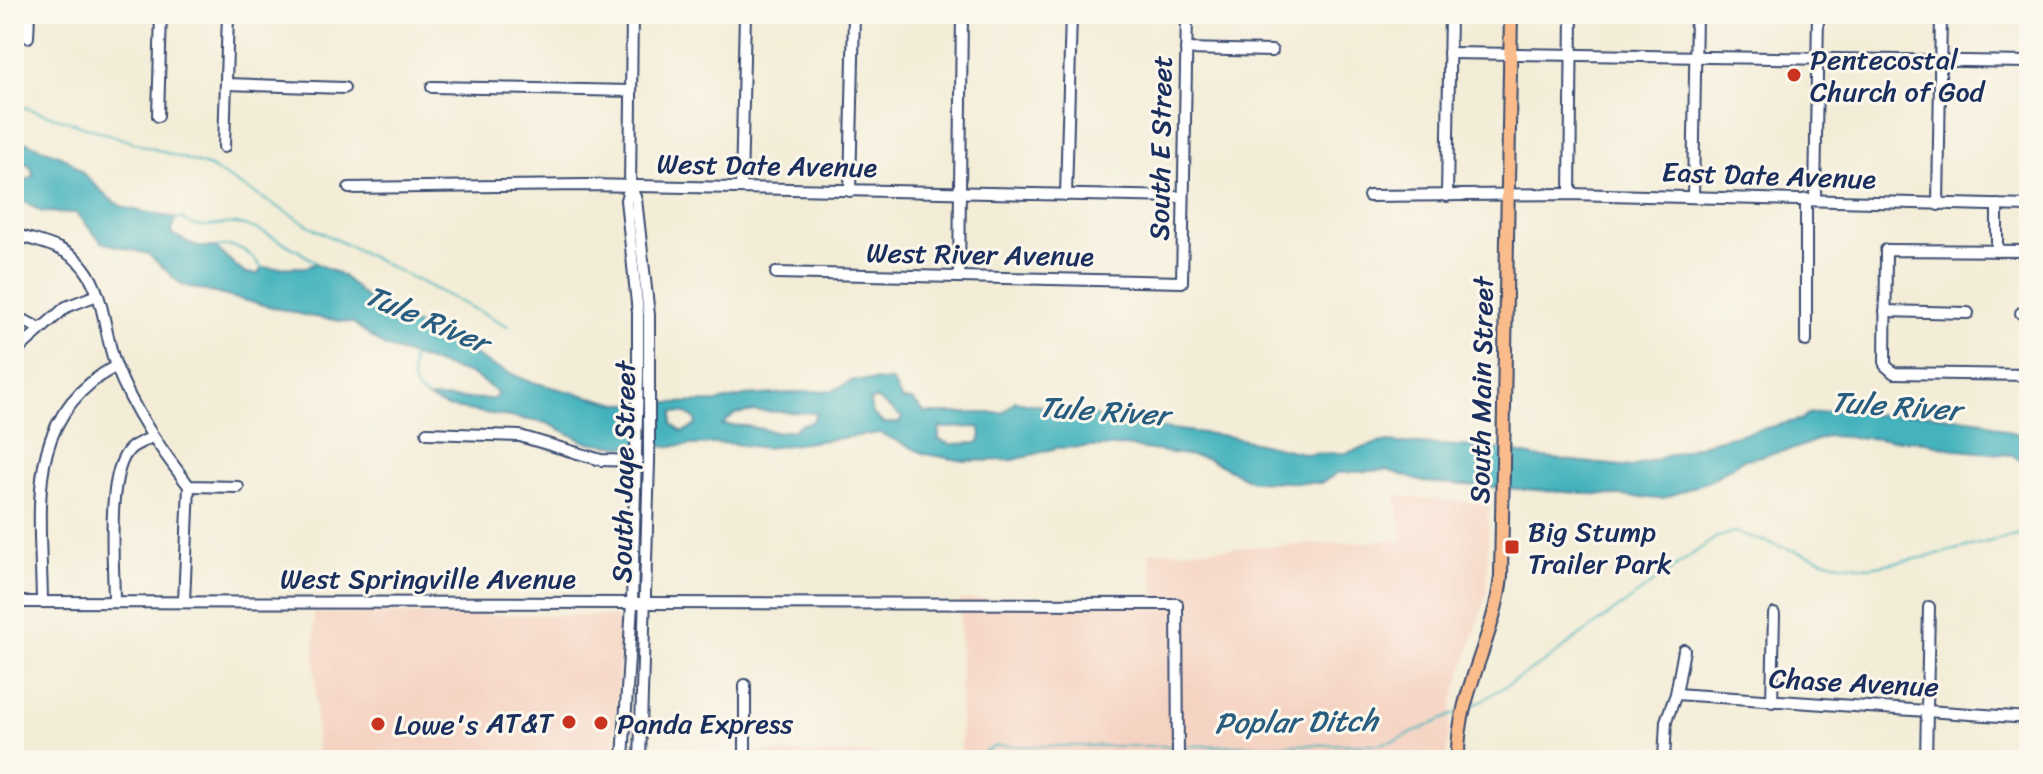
<svg xmlns="http://www.w3.org/2000/svg" width="2043" height="774" font-family="Sriracha,sans-serif">
	<rect width="100%" height="100%" fill="#fbf7ec"/>
	<filter id="ink" filterUnits="userSpaceOnUse"><feTurbulence type="fractalNoise" baseFrequency=".0125" numOctaves="2"/><feDisplacementMap in="SourceGraphic" scale="16" xChannelSelector="R" yChannelSelector="G"/><feConvolveMatrix kernelMatrix="1 2 1 2 8 2 1 2 1" color-interpolation-filters="sRGB"/></filter>
	<filter id="wash" filterUnits="userSpaceOnUse"><feTurbulence type="fractalNoise" baseFrequency=".006" numOctaves="4" result="noise"/><feDisplacementMap in="SourceGraphic" scale="32" xChannelSelector="R" yChannelSelector="G"/><feGaussianBlur stdDeviation="1.8" result="paint"/><feColorMatrix in="noise" values="0 0 0 0 0 0 0 0 0 0 0 0 0 0 0 0 0 1.4 0 .05"/><feComposite in="paint" operator="in"/></filter>
	<g filter="url(#wash)">
		<rect width="100%" height="100%" fill="#f3edd7"/>
		<g fill="#f5d3c2">
			<path d="M 1396,496 L 1489,504 L 1487,594 L 1452,704 L 1446,760 L 756,760 L 756,752 L 961,756 L 960,600 L 1155,595 L 1149,552 L 1402,540 Z"/>
			<path d="M 314,613 L 614,616 L 621,623 L 614,760 L 317,760 Z"/>
		</g>
		<path fill="#44b3bd" stroke="#30718e" stroke-width="2" fill-rule="evenodd" d="M 14,137 L 68,159 L 110,199 L 125,208 L 175,218 L 171,234 L 198,247 L 215,247 L 244,273 L 258,274 L 262,268 L 306,267 L 316,263 L 343,276 L 392,322 L 428,326 L 491,365 L 528,381 L 619,404 L 716,402 L 745,396 L 834,390 L 854,380 L 892,381 L 902,400 L 912,400 L 925,413 L 1003,413 L 1015,401 L 1094,415 L 1106,421 L 1227,436 L 1307,454 L 1346,453 L 1382,442 L 1494,448 L 1534,457 L 1632,467 L 1720,439 L 1803,419 L 1808,414 L 1852,408 L 1873,415 L 1927,414 L 1983,421 L 2010,432 L 2029,435 L 2029,460 L 2018,459 L 2013,455 L 1957,450 L 1921,441 L 1827,436 L 1794,449 L 1742,460 L 1711,480 L 1662,499 L 1423,482 L 1387,470 L 1337,473 L 1322,483 L 1252,481 L 1206,458 L 1124,446 L 1056,448 L 1014,460 L 965,461 L 925,454 L 880,433 L 766,448 L 726,443 L 637,448 L 586,442 L 547,423 L 447,407 L 427,398 L 494,399 L 498,393 L 473,375 L 385,347 L 353,323 L 308,316 L 182,285 L 148,254 L 102,242 L 76,213 L 42,212 L 14,196 L 14,180 L 29,179 L 34,174 L 29,165 L 14,158 ZM 877,399 L 903,418 L 898,423 L 883,423 L 873,414 L 870,400 ZM 756,411 L 817,413 L 812,422 L 799,425 L 794,430 L 776,432 L 747,426 L 722,425 L 735,414 ZM 673,412 L 686,413 L 696,420 L 695,426 L 682,432 L 672,424 ZM 980,427 L 981,439 L 977,443 L 950,444 L 939,440 L 939,428 Z"/>
		<g fill="none" stroke-linecap="round" stroke-linejoin="round">
			<g stroke="#44b3bd" stroke-width="2">
				<path d="M 14,104 L 210,167 L 315,229 L 508,326"/>
				<path d="M 175,219 L 182,218 C 197,233 219,222 237,224 C 256,225 300,251 315,262"/>
				<path d="M 216,247 C 240,243 248,251 263,269"/>
				<path d="M 412,352 C 412,371 408,390 428,398"/>
				<path d="M 1470,708 L 1544,662 L 1715,538 L 1734,532 L 1834,563 L 1869,567 L 1921,558 L 2029,532"/>
				<path d="M 1181,746 L 1377,744 L 1394,741 L 1457,713"/>
				<path d="M 979,760 L 983,753 L 996,746 L 1175,746"/>
			</g>
		</g>
	</g>
	<g filter="url(#ink)">
		<g fill="none" stroke-linecap="round" stroke-linejoin="round">
			<g stroke="#3b4c70" stroke-width="14">
				<g id="minor">
					<path d="M 28,37 L 29,14"/>
					<path d="M 1186,49 L 1272,51"/>
					<path d="M 1449,53 L 2029,62"/>
					<path d="M 226,84 L 344,88"/>
					<path d="M 432,87 L 631,91"/>
					<path d="M 158,116 L 161,14"/>
					<path d="M 224,147 L 228,14"/>
					<path d="M 630,186 L 636,199 L 649,315 L 649,461 L 640,760"/>
					<path d="M 349,188 L 587,185 L 1183,197"/>
					<path d="M 741,188 L 745,14"/>
					<path d="M 850,191 L 854,14"/>
					<path d="M 1570,194 L 1572,14"/>
					<path d="M 1066,195 L 1071,14"/>
					<path d="M 1369,196 L 1570,194 L 2029,206"/>
					<path d="M 1447,196 L 1450,14"/>
					<path d="M 1693,197 L 1696,14"/>
					<path d="M 1815,199 L 1818,14"/>
					<path d="M 1938,205 L 1941,14"/>
					<path d="M 14,234 C 38,242 68,246 84,268 C 105,295 104,335 116,366 C 134,412 160,448 189,486 L 238,487"/>
					<path d="M 1997,251 L 1997,205"/>
					<path d="M 2029,251 L 1886,250 L 1885,365 L 1894,373 L 2029,375"/>
					<path d="M 776,273 L 1182,282 L 1187,14"/>
					<path d="M 959,277 L 962,14"/>
					<path d="M 1885,311 L 1968,313"/>
					<path d="M 2021,313 L 2029,313"/>
					<path d="M 14,315 L 40,329"/>
					<path d="M 1806,341 L 1806,199"/>
					<path d="M 14,353 L 66,307 L 97,295"/>
					<path d="M 427,433 L 520,436 L 601,460 L 637,461"/>
					<path d="M 14,602 L 1177,604 L 1178,760"/>
					<path d="M 42,602 C 41,510 22,417 116,366"/>
					<path d="M 114,602 C 114,567 105,473 130,449 C 135,444 145,441 152,437"/>
					<path d="M 184,602 L 189,486"/>
					<path d="M 1676,694 L 2029,718"/>
					<path d="M 1772,702 L 1774,614"/>
					<path d="M 623,760 L 632,603 L 638,376 L 638,313 L 626,200 L 630,186 L 632,14"/>
					<path d="M 745,760 L 745,685"/>
					<path d="M 1664,760 L 1666,721 L 1676,694 L 1684,650"/>
					<path d="M 1926,760 L 1929,607"/>
				</g>
			</g>
			<g stroke="#3b4c70" stroke-width="16">
				<path id="major" d="M 1458,760 C 1456,695 1495,639 1501,576 L 1511,14"/>
			</g>
			<use href="#minor" stroke="#fff" stroke-width="10"/>
			<use href="#major" stroke="#fabc8b" stroke-width="12"/>
		</g>
	</g>
	<g fill="#c8321e" stroke="#fbf7ec" stroke-width="3">
		<circle cx="1794" cy="75" r="8"/>
		<rect x="1504" y="539" width="16" height="16" rx="4"/>
		<circle cx="569" cy="722" r="8"/>
		<circle cx="601" cy="723" r="8"/>
		<circle cx="378" cy="724" r="8"/>
	</g>
	<g text-anchor="middle" stroke-width="6" stroke-linejoin="round" paint-order="stroke">
		<g font-size="28" fill="#1b2f5e" stroke="#fbf7ec" text-anchor="start">
			<text x="1810" y="69">Pentecostal<tspan x="1810" dy="32">Church of God</tspan></text>
			<text x="1528" y="541">Big Stump<tspan x="1528" dy="32">Trailer Park</tspan></text>
			<text x="553" y="732" text-anchor="end">AT&amp;T</text>
			<text x="617" y="733">Panda Express</text>
			<text x="394" y="734">Lowe's</text>
		</g>
		<g font-size="28" fill="#1b2f5e" stroke="#fbf7ec">
			<text transform="translate(1160 148) rotate(-89)" y="10">South E Street</text>
			<text transform="translate(767 165) rotate(1)" y="10">West Date Avenue</text>
			<text transform="translate(1769 175) rotate(2)" y="10">East Date Avenue</text>
			<text transform="translate(980 254) rotate(1)" y="10">West River Avenue</text>
			<text transform="translate(1481 390) rotate(-89)" y="10">South Main Street</text>
			<text transform="translate(623 472) rotate(-89)" y="10">South Jaye Street</text>
			<text x="428" y="588">West Springville Avenue</text>
			<text transform="translate(1854 682) rotate(3)" y="10">Chase Avenue</text>
		</g>
		<g font-size="30" font-style="italic" fill="#295d7f" stroke="#fbf7ec">
			<text transform="translate(427 319) rotate(23)" y="10">Tule River</text>
			<text transform="translate(1896 406) rotate(4)" y="10">Tule River</text>
			<text transform="translate(1104 411) rotate(4)" y="10">Tule River</text>
			<text transform="translate(1296 722) rotate(-1)" y="10">Poplar Ditch</text>
		</g>
	</g>
	<rect width="2043" height="774" fill="none" stroke="#fbf7ec" stroke-width="48"/>
</svg>
